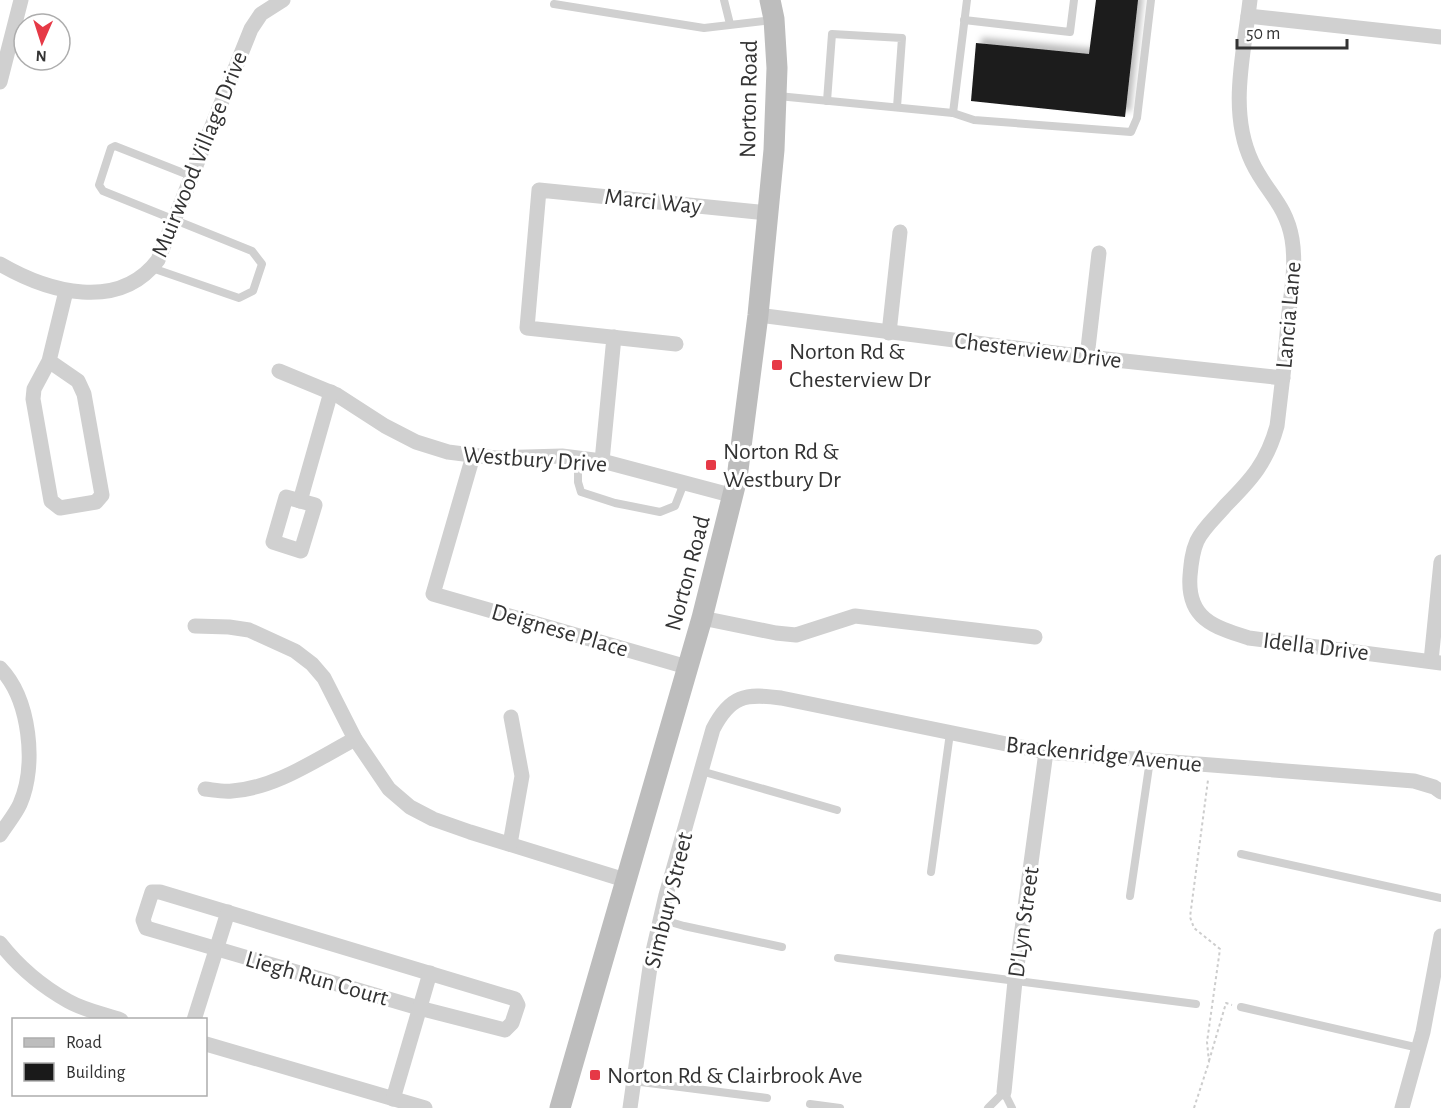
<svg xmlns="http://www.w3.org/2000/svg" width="1441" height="1108" font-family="'Alegreya Sans',sans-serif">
	<defs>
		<filter id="shadow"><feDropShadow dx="5.5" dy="-5.5" stdDeviation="3" flood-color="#0004"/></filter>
	</defs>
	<rect width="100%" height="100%" fill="#fff"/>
	<path fill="#1a1a1a" filter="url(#shadow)" d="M 1096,0 L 1138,0 L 1125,117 L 971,101 L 976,43 L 1089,54 Z"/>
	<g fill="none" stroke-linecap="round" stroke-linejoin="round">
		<g stroke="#cdcdcd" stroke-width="2" stroke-dasharray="3 3" stroke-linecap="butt">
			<path d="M 1209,1061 L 1226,1003 L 1232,1005"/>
			<path d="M 1194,1108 L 1209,1062 L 1207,1042 L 1220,949 L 1194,928 L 1190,917 L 1208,780"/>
		</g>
		<g stroke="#d0d0d0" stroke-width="8">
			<path d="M 724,0 L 730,24"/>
			<path d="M 554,4 L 704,28 L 772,20"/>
			<path d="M 964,20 L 1070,32 L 1074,0"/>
			<path d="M 778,96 L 953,113 L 974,120 L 1131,132 L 1137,118 L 1151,0"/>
			<path d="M 827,101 L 832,34 L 902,38 L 897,107"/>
			<path d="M 953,113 L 967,0"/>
			<path d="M 152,268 L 239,298 L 253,291 L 262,264 L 252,251 L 103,191 L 99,185 L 111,148 L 115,146 L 191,176"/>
			<path d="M 578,458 L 578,482 L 581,492 L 615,503 L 660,512 L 675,506 L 684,483"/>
			<path d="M 701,771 L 837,810"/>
			<path d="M 1241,854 L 1441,898"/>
			<path d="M 931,872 L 950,733"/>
			<path d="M 1130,896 L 1150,760"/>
			<path d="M 660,919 L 684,926 L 782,947"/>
			<path d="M 838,958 L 1196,1004"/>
			<path d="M 1241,1007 L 1419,1048"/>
			<path d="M 633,1081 L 767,1098"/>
			<path d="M 810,1104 L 840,1108"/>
			<path d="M 988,1108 L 1004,1092 L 1012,1108"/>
		</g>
		<g stroke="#d0d0d0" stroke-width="15">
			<path d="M 1250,0 C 1244,53 1228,112 1252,162 C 1266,192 1286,204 1292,239 C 1296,263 1292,288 1289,312 C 1286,350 1282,388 1277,426 C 1267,462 1252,479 1226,505 C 1217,516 1203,528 1197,541 C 1192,552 1191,564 1190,576 C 1187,619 1214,627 1249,638 L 1441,663"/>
			<path d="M 1248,16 L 1441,37"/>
			<path d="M 0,82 L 21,0"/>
			<path d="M 0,264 C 48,292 119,312 158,260 L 251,29 L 261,14 L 283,0"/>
			<path d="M 758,315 L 1087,357 L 1283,378"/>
			<path d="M 889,333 L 900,232"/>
			<path d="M 676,344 L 527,328 L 539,190 L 768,213"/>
			<path d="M 1087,357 L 1099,253"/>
			<path d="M 49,361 L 78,381 L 84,394 L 102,495 L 96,502 L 60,508 L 51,501 L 33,399 L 34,389 L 49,361 L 66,291"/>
			<path d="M 279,371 L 337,395 L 385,426 L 416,442 L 448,452 L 495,458 L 562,456 L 602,461 L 734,496"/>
			<path d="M 473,456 L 433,594 L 687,667"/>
			<path d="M 602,461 L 614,337"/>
			<path d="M 286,497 L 315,505 L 301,551 L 273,542 Z"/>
			<path d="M 300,501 L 331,392"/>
			<path d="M 702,618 L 776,633 L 796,635 L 855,616 L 1035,637"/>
			<path d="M 195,626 L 229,627 L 249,630 L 295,651 L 312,664 L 324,678 L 355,739 L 389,789 L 410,807 L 433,819 L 470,832 L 625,880"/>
			<path d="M 1431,661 L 1441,562"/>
			<path d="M 0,668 C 30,699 37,765 20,804 C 15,815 6,825 0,835"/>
			<path d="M 205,789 C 214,790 223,792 232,791 C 276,788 317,759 355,739"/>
			<path d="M 510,844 L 522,776 L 511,717"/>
			<path d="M 152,892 L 160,892 L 515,999 L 518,1005 L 512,1023 L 505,1030 L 419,1008 L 146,928 L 143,920 Z"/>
			<path d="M 0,943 C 18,966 43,987 68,1001 C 84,1010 103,1014 121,1020"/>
			<path d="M 194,1020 L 228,912"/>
			<path d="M 206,1044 L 425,1108"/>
			<path d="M 1004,1092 L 1015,981 L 1046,752"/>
			<path d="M 393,1099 L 430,973"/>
			<path d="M 630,1108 L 651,960 L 666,895 L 713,729 C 730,696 745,693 781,698 L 1046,752 L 1414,781 L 1434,787 L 1441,792"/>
			<path d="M 1402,1108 L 1423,1032 L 1441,936"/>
		</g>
		<path stroke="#bdbdbd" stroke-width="21" d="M 560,1108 L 702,618 L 737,478 L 758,315 L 774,150 L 777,68 L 774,19 L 770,0"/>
	</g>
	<g fill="#e63946" stroke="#fff" stroke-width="2">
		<rect x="771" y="359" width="12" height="12" rx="3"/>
		<rect x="705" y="459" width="12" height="12" rx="3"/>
		<rect x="589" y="1069" width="12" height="12" rx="3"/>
	</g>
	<g text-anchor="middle" stroke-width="6" stroke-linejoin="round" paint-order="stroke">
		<g font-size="24" fill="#333" stroke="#fff">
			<text transform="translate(748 99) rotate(-89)" y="8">Norton Road</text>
			<text transform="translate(199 154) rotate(-68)" y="8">Muirwood Village Drive</text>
			<text transform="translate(653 201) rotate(6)" y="8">Marci Way</text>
			<text transform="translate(1288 315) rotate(-85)" y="8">Lancia Lane</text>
			<text transform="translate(1038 350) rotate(7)" y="8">Chesterview Drive</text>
			<text transform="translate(535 459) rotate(4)" y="8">Westbury Drive</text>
			<text transform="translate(687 573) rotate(-75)" y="8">Norton Road</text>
			<text transform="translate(560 630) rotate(16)" y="8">Deignese Place</text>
			<text transform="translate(1316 646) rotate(7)" y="8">Idella Drive</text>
			<text transform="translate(1104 754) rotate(6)" y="8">Brackenridge Avenue</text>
			<text transform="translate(668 900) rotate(-76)" y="8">Simbury Street</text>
			<text transform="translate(1023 922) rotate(-82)" y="8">D'Lyn Street</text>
			<text transform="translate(317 978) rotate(16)" y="8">Liegh Run Court</text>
		</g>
		<g font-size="24" fill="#333" stroke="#fff" text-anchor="start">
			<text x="789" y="359">Norton Rd &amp;<tspan x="789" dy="28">Chesterview Dr</tspan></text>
			<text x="723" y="459">Norton Rd &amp;<tspan x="723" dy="28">Westbury Dr</tspan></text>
			<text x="607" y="1083">Norton Rd &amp; Clairbrook Ave</text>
		</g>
	</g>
	<rect x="12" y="1018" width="195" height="78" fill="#ffffff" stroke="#adadad" stroke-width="1.5"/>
	<rect x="24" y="1038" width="30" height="9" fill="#bdbdbd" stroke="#adadad" stroke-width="1.5"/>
	<text x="66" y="1048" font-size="18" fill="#333333">Road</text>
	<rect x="24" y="1063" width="30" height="18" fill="#1a1a1a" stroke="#adadad" stroke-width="1.5"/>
	<text x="66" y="1078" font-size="18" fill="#333333">Building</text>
	<g transform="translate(42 42) rotate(183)"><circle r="28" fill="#ffffff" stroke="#adadad" stroke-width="1.5"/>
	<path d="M0-4.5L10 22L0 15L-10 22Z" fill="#e63946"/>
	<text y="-9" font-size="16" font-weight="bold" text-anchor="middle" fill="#333333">N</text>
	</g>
	<path d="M1237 39v9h110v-9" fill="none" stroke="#333333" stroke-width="3"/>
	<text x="1246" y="39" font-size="18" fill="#333333" stroke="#ffffff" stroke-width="4.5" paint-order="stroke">50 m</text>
</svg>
